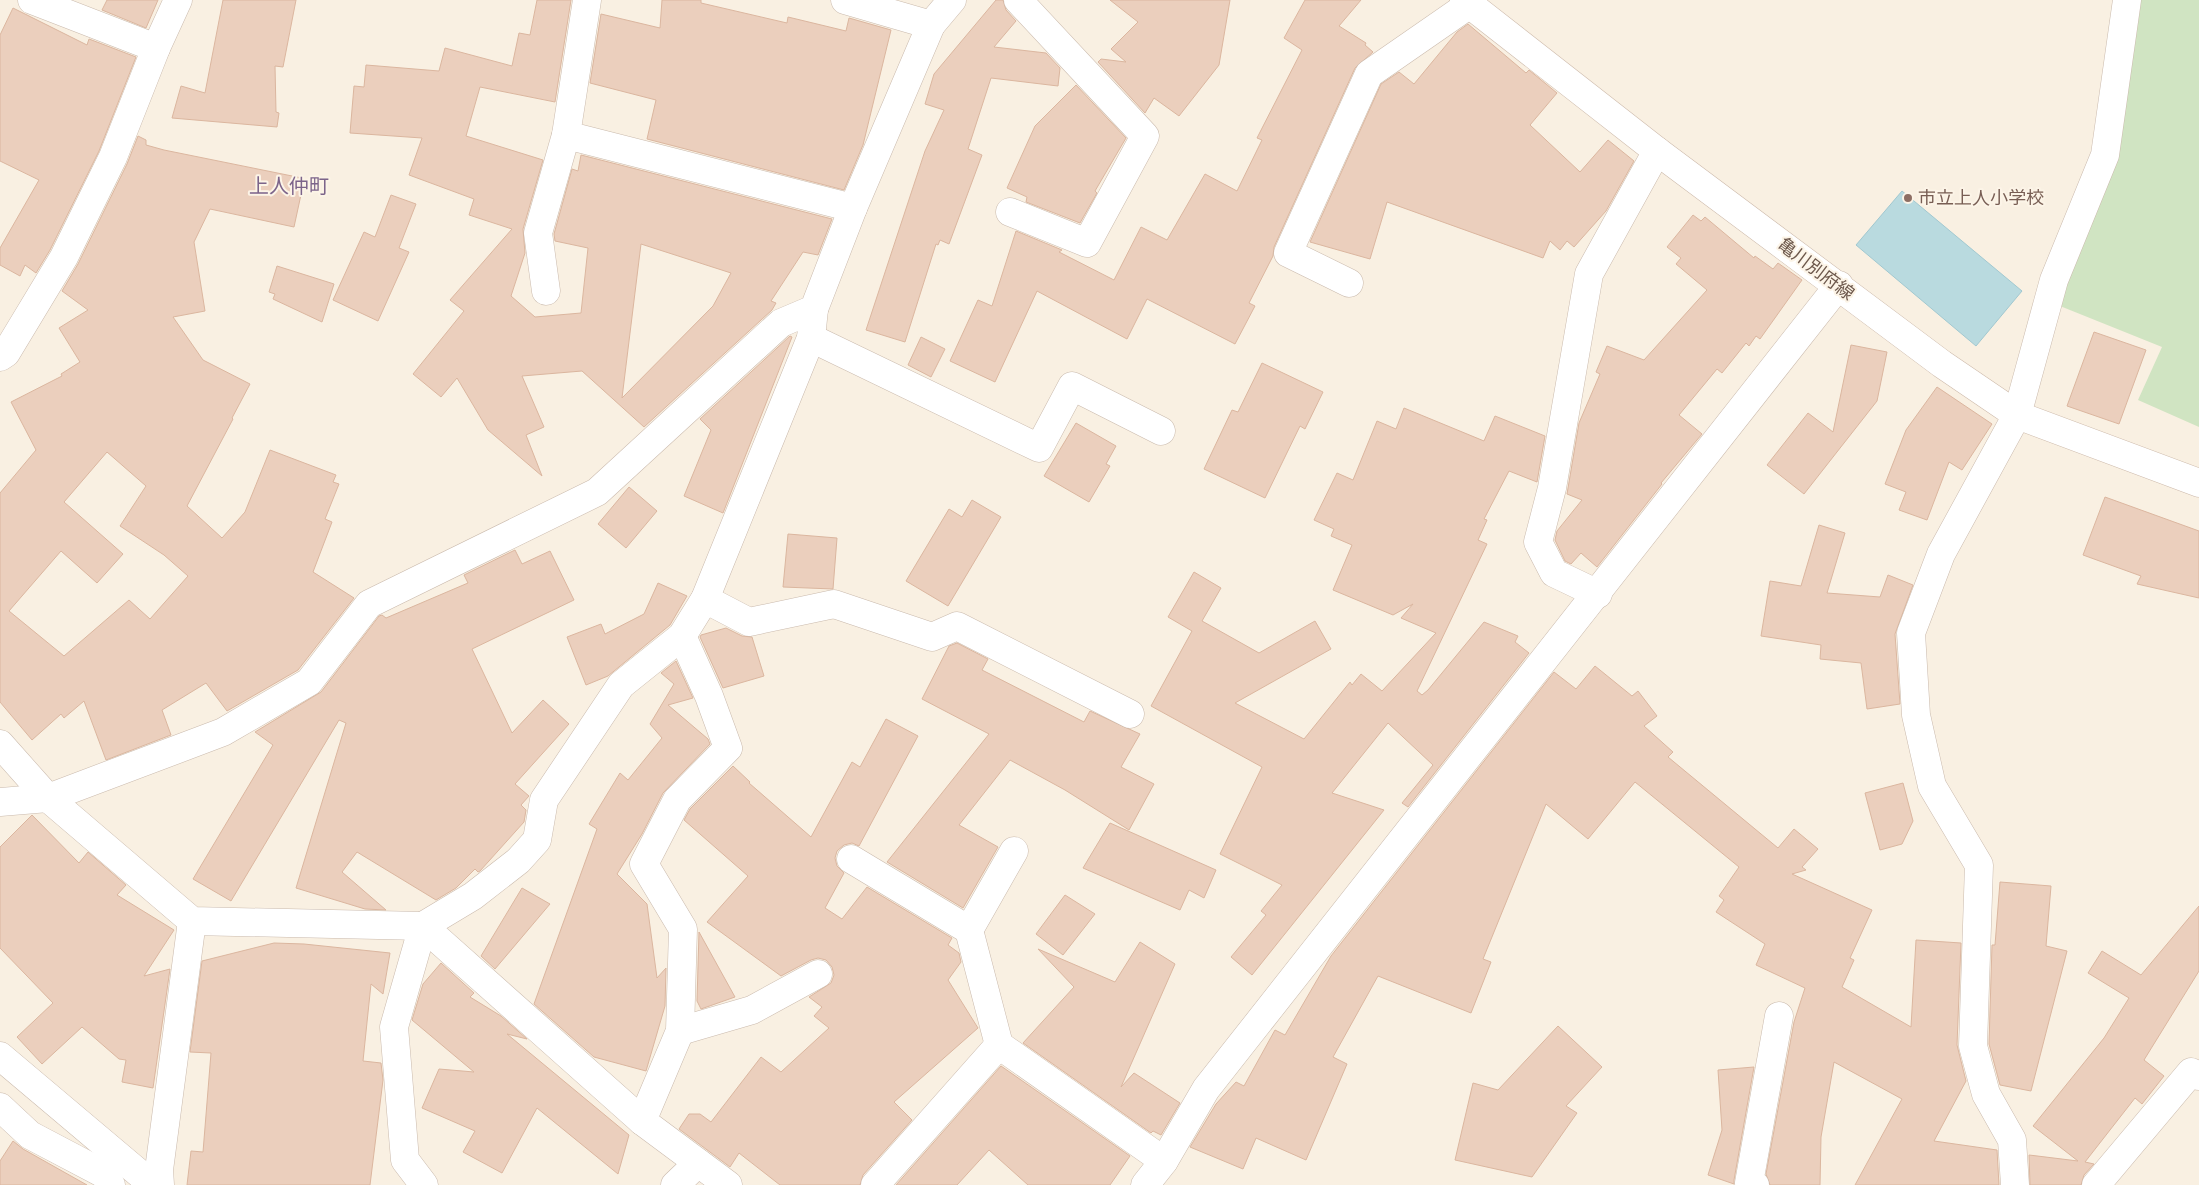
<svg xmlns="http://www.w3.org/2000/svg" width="2199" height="1185" font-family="'Noto Sans','Noto Sans JP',sans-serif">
	<rect width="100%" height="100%" fill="#f9f0e2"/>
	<path fill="#d0e4c2" d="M 2140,0 L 2199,0 L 2199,427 L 2138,400 L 2162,347 L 2055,304 L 2132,47 Z"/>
	<path fill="#b9dadf" stroke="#a1c8d0" d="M 1902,191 L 2022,291 L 1976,346 L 1856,245 Z"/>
	<g fill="#ebcfbd" stroke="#dbb69f" fill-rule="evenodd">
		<path d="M 107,0 L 158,0 L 146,28 L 102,10 Z"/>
		<path d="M 223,0 L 296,0 L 283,67 L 275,66 L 276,112 L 279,113 L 277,127 L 172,118 L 181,86 L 205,93 Z"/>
		<path d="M 537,0 L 571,0 L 555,102 L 480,87 L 466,136 L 543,160 L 523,229 L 525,253 L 511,296 L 535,317 L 581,313 L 588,248 L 555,241 L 554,234 L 572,169 L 578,171 L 581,155 L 832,219 L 818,255 L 803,252 L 771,301 L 776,303 L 772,310 L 644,427 L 582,371 L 522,376 L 544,427 L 526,435 L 542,476 L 488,430 L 457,378 L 441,397 L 413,374 L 464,311 L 450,300 L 512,229 L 469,215 L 474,199 L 409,175 L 422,138 L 350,133 L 354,86 L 364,87 L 366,65 L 439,71 L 445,48 L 512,66 L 519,33 L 530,35 ZM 641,244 L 731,273 L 713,306 L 622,398 Z"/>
		<path d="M 662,0 L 701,0 L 701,3 L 787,23 L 788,17 L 846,31 L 849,18 L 891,30 L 863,145 L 844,190 L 647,139 L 656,100 L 590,83 L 601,14 L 660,28 Z"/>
		<path d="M 996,0 L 1003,0 L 1006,10 L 1016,21 L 994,47 L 1046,53 L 1060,68 L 1058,86 L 991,78 L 968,149 L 982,155 L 949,244 L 940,240 L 938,245 L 936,244 L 905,342 L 866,330 L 925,151 L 944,110 L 925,104 L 934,74 Z"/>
		<path d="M 1110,0 L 1230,0 L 1219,65 L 1179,116 L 1154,98 L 1145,113 L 1098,62 L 1101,59 L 1126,62 L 1111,49 L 1138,22 Z"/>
		<path d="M 1305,0 L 1361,0 L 1339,26 L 1366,43 L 1365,45 L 1373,52 L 1355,68 L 1274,247 L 1273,256 L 1249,303 L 1255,306 L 1235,344 L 1147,299 L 1127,339 L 1037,291 L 995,382 L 950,361 L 978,300 L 992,306 L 1016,231 L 1062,250 L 1059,252 L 1114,280 L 1141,227 L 1167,240 L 1205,174 L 1237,191 L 1262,140 L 1257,138 L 1302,50 L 1284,38 Z"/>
		<path d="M 13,8 L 87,45 L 89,39 L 136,57 L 99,151 L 50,250 L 36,273 L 25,265 L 20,276 L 0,265 L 0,248 L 39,180 L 0,161 L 0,35 Z"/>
		<path d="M 1468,24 L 1526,73 L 1529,70 L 1557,93 L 1530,125 L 1580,172 L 1608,140 L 1634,161 L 1606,211 L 1574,247 L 1567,241 L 1560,250 L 1550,241 L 1543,258 L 1387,202 L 1370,259 L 1310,242 L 1381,84 L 1399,72 L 1414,84 L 1457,32 Z"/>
		<path d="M 1076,85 L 1126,138 L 1095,191 L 1097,193 L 1080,223 L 1026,202 L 1027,197 L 1007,188 L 1035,126 Z"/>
		<path d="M 138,136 L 146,140 L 146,145 L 164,150 L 302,178 L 302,190 L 294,227 L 210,209 L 194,242 L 205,311 L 173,317 L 203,360 L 250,384 L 232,418 L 233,419 L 187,506 L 222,538 L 245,512 L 270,450 L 336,475 L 333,482 L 339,484 L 325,519 L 332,522 L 313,572 L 354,598 L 298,670 L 227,711 L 206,683 L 162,710 L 171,735 L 106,760 L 84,701 L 64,718 L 61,714 L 32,740 L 0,702 L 0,493 L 36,450 L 11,402 L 62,376 L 61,374 L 80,362 L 59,328 L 88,310 L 62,291 L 78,264 L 127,164 ZM 107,452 L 146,486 L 120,526 L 164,555 L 188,576 L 150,619 L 129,600 L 64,656 L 9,611 L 61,551 L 97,583 L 123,554 L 64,502 Z"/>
		<path d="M 391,195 L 416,204 L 399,248 L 409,252 L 378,321 L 333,300 L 364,232 L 375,237 Z"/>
		<path d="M 1693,215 L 1701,221 L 1705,217 L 1754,258 L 1755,256 L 1773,269 L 1778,263 L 1802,280 L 1760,339 L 1756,336 L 1749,346 L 1746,343 L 1722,373 L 1717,369 L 1679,415 L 1702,434 L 1661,483 L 1662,484 L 1597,567 L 1581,553 L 1571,564 L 1565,561 L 1555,540 L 1557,531 L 1582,500 L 1567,494 L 1579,423 L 1600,374 L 1596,372 L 1607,346 L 1644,360 L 1707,290 L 1676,264 L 1681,258 L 1667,247 Z"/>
		<path d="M 277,266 L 334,284 L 322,322 L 273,299 L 275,294 L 269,292 Z"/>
		<path d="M 2094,332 L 2146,350 L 2119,424 L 2067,406 Z"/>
		<path d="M 790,336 L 792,337 L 723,513 L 684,496 L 711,430 L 700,419 Z"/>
		<path d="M 921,337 L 945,349 L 931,377 L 908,365 Z"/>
		<path d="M 1851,345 L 1887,352 L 1877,401 L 1804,494 L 1767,465 L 1808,413 L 1833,432 Z"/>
		<path d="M 1262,363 L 1323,392 L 1305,429 L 1300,426 L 1265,498 L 1204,469 L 1232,410 L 1238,412 Z"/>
		<path d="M 1937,387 L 1992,424 L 1962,470 L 1949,462 L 1927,520 L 1899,510 L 1906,492 L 1885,484 L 1906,430 Z"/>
		<path d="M 1404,408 L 1484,441 L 1495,416 L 1545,436 L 1537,482 L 1509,471 L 1484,519 L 1487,520 L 1478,540 L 1487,544 L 1417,691 L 1422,695 L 1428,690 L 1484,622 L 1518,636 L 1515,642 L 1529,653 L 1408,807 L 1402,803 L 1433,765 L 1388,723 L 1332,793 L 1384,810 L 1252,975 L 1231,957 L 1266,915 L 1261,911 L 1282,885 L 1220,854 L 1262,767 L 1151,706 L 1192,631 L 1168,617 L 1194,572 L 1221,588 L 1202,621 L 1259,653 L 1315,621 L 1331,649 L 1235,703 L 1304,739 L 1350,682 L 1352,685 L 1361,674 L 1382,691 L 1436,633 L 1401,618 L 1413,604 L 1393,615 L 1333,590 L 1352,545 L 1331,536 L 1334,529 L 1314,520 L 1337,473 L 1353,480 L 1377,421 L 1396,429 Z"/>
		<path d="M 1076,423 L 1116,446 L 1106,464 L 1110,466 L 1089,502 L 1044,476 Z"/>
		<path d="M 629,487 L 657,511 L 626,548 L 598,524 Z"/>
		<path d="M 2105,497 L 2199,531 L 2199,598 L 2137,584 L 2141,576 L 2083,555 Z"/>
		<path d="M 972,500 L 1001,517 L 948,606 L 906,581 L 949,509 L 962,517 Z"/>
		<path d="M 1819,525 L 1845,533 L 1827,593 L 1880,597 L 1888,575 L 1913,585 L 1895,634 L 1900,704 L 1867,709 L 1861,663 L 1820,659 L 1821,645 L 1761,636 L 1770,581 L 1801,586 Z"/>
		<path d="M 788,534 L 837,538 L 833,589 L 783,587 Z"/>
		<path d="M 515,550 L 522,564 L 550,551 L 574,600 L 472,649 L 512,733 L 543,700 L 569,724 L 515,784 L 529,796 L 521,805 L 526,810 L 524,822 L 480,871 L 478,872 L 475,869 L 456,888 L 436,900 L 357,852 L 342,872 L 386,910 L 365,909 L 296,888 L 346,723 L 339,720 L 231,901 L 193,879 L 273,745 L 255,732 L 321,692 L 379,616 L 382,615 L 386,618 L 468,583 L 464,575 Z"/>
		<path d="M 658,583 L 687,596 L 670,625 L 608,676 L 586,685 L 567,637 L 601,624 L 605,634 L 644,614 Z"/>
		<path d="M 726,628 L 742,636 L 752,637 L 764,676 L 723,688 L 700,637 L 701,635 Z"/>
		<path d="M 957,643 L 988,659 L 982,670 L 1084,722 L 1090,711 L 1140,734 L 1121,767 L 1154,784 L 1129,830 L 1065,790 L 1010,760 L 959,825 L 998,847 L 963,908 L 887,862 L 989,734 L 922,699 L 949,646 Z"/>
		<path d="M 676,661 L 693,698 L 668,705 L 708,739 L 710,744 L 663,793 L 642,834 L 617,874 L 647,904 L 657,978 L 666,968 L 665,1006 L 646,1071 L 594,1057 L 534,1004 L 597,829 L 589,824 L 620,773 L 628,780 L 662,738 L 650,724 L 674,684 L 661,673 Z"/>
		<path d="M 1595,666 L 1632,696 L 1638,691 L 1657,716 L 1644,726 L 1673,752 L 1668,757 L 1778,848 L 1794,829 L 1818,849 L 1802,867 L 1806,870 L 1792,874 L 1872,910 L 1850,958 L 1854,960 L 1842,987 L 1911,1027 L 1916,940 L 1961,943 L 1957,1045 L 1966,1081 L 1934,1141 L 1997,1150 L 1999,1185 L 1855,1185 L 1902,1099 L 1834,1062 L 1821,1137 L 1820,1185 L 1770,1185 L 1766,1174 L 1794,1022 L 1805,988 L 1756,965 L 1765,944 L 1716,912 L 1724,900 L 1719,896 L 1739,867 L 1635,782 L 1588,839 L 1546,804 L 1483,959 L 1491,962 L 1471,1013 L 1378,976 L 1333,1057 L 1347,1064 L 1306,1160 L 1256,1138 L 1243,1169 L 1190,1147 L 1216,1104 L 1236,1082 L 1244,1086 L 1275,1030 L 1285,1035 L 1331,956 L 1554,672 L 1576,689 Z"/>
		<path d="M 886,719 L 918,736 L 859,846 L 852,843 L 844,845 L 837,851 L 835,858 L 837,866 L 844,873 L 825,908 L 842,919 L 867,887 L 952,938 L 948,945 L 959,953 L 961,962 L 948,980 L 978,1028 L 894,1102 L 912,1120 L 863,1175 L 860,1185 L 780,1185 L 739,1153 L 730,1167 L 679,1129 L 689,1114 L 700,1114 L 711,1122 L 761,1057 L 781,1072 L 829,1028 L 814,1016 L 822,1007 L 809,997 L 831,983 L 834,975 L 832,967 L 826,960 L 818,958 L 811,960 L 781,976 L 707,922 L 748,876 L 684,820 L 690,809 L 733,766 L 750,782 L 749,783 L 811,837 L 852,762 L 860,767 Z"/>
		<path d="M 1903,783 L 1913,821 L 1902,844 L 1880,850 L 1865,793 Z"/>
		<path d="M 32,815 L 79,863 L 88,852 L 126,885 L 117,895 L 174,930 L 144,976 L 170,969 L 153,1088 L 122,1082 L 126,1060 L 119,1059 L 82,1027 L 42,1064 L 17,1037 L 53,1003 L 0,948 L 0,847 Z"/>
		<path d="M 1110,823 L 1216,870 L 1204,898 L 1189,890 L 1180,910 L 1083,868 Z"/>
		<path d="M 2000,882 L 2051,886 L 2046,946 L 2067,951 L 2031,1091 L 2000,1085 L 1989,1044 L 1992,945 L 1995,945 Z"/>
		<path d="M 522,888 L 550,904 L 495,969 L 481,956 Z"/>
		<path d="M 1065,895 L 1095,914 L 1063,955 L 1036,934 Z"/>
		<path d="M 2199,906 L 2199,971 L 2144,1060 L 2164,1076 L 2142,1104 L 2135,1098 L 2085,1162 L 2094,1164 L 2084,1175 L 2081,1185 L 2030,1185 L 2029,1155 L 2078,1161 L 2033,1126 L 2104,1038 L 2129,998 L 2088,973 L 2102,951 L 2141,975 Z"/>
		<path d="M 699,932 L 735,997 L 701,1009 L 697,1001 Z"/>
		<path d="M 1140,942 L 1175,964 L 1121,1087 L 1134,1073 L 1180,1103 L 1161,1135 L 1153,1131 L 1151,1133 L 1023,1043 L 1074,987 L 1038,949 L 1115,982 Z"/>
		<path d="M 274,943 L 304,944 L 390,953 L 383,994 L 371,984 L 363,1061 L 381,1063 L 383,1080 L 370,1185 L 187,1185 L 191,1151 L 203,1152 L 211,1053 L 190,1052 L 202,961 Z"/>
		<path d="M 441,963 L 474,993 L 470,997 L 501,1016 L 527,1039 L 507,1034 L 629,1135 L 618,1174 L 537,1108 L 502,1173 L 463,1152 L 475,1131 L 422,1108 L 439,1069 L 474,1072 L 412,1020 L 423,984 Z"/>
		<path d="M 1558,1026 L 1602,1067 L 1566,1106 L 1577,1113 L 1532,1177 L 1455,1160 L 1473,1083 L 1498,1090 Z"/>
		<path d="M 1001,1066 L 1130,1156 L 1110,1185 L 1028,1185 L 989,1150 L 957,1185 L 896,1185 Z"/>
		<path d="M 1754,1067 L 1734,1180 L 1734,1184 L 1708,1175 L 1722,1130 L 1718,1070 Z"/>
		<path d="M 13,1141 L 23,1149 L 87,1185 L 0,1185 L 0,1161 Z"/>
	</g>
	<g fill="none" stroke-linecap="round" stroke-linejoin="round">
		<g stroke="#cabaad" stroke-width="29">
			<g id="minor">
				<path d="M 587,0 L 566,135 L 853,208"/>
				<path d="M 845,0 L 931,25"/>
				<path d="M 156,48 L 178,0"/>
				<path d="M 1010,212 L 1087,243 L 1145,136 L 1018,0"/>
				<path d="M 1349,283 L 1288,253 L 1369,74 L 1470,4"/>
				<path d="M 546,291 L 538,233 L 566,135"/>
				<path d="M 811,338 L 1039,448 L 1072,386 L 1161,431"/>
				<path d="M 0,357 L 6,353 L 64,257 L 113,157 L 156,48 L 32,0"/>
				<path d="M 1598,594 L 1554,573 L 1538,542 L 1552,488 L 1589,274 L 1657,151"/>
				<path d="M 705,599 L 749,622 L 834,604 L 932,637 L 957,626 L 1130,714"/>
				<path d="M 0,744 L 48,798 L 192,921 L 423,926 L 642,1121 L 728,1185"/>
				<path d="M 0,802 L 48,798 L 223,732 L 309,682 L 369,604 L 597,492 L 781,323 L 814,309 L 853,208 L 931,25 L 952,0"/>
				<path d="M 851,859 L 969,930 L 999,1045 L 1164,1161"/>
				<path d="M 969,930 L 1014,851"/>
				<path d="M 680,1031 L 752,1010 L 818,974"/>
				<path d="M 0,1056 L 153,1185"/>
				<path d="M 0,1107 L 30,1135 L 104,1174 L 111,1185"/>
				<path d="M 642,1121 L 680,1031 L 683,929 L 644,864 L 677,800 L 728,748 L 709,696 L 682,636"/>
				<path d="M 160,1185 L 159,1170 L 192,921"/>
				<path d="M 424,1185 L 405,1160 L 394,1027 L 423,926 L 473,896 L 518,861 L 537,840 L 544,800 L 621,685 L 682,636 L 705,599 L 811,338 L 814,309"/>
				<path d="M 675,1185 L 698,1163"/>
				<path d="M 875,1185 L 999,1045"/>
				<path d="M 1145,1185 L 1164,1161 L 1206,1089 L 1839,285"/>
				<path d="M 1755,1185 L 1749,1183 L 1779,1016"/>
				<path d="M 2015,1185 L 2012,1140 L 1986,1094 L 1973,1046 L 1979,865 L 1932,786 L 1916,715 L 1911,633 L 1941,554 L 2017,415 L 2054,280 L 2105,155 L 2127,0"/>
				<path d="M 2096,1185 L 2191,1072 L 2199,1076"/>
			</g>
		</g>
		<g stroke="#cdbaab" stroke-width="29">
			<path id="secondary" d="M 1464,0 L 1657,151 L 1942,364 L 2017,415 L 2199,483"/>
		</g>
		<use href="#minor" stroke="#fff" stroke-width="28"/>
		<use href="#secondary" stroke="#fff" stroke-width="28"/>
	</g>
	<circle fill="#8d6e63" stroke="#fcf4e7" stroke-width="2" cx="1908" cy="198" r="5"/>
	<g text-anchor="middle" stroke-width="4" stroke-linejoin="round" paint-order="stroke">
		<g font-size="18" fill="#785e54" stroke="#fcf4e7" text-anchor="start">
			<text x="1918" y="204">市立上人小学校</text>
		</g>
		<g font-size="18" fill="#6d584c" stroke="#fcf4e7">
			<text transform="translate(1816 269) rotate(37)" y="6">亀川別府線</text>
		</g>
		<g font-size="20" fill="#7c648a" stroke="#fcf4e7">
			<text x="289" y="193">上人仲町</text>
		</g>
	</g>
</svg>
